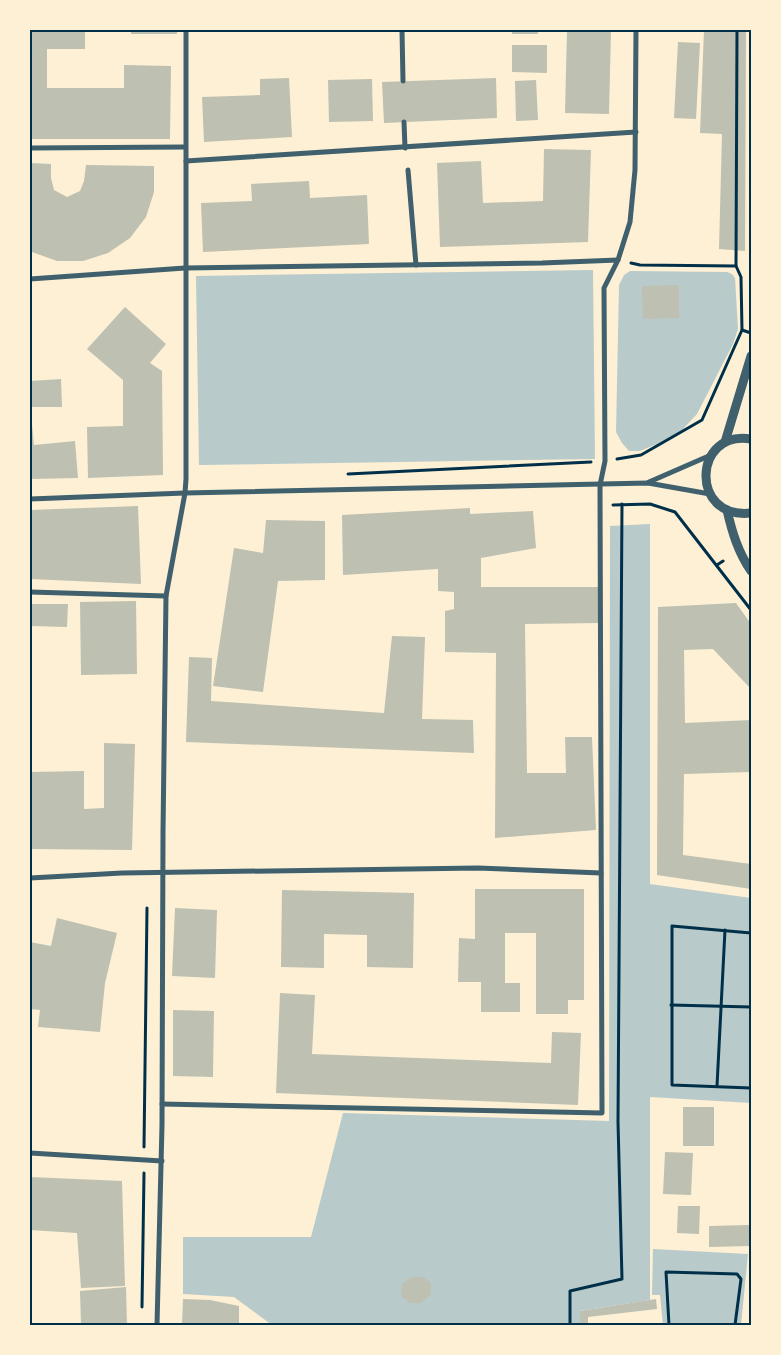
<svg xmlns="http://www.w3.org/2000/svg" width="781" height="1355" font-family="'PT Sans Narrow',sans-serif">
	<rect width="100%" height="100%" fill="#fdf0d5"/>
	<g fill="#b9caca">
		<path d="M 593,270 L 595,459 L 199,465 L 196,276 Z"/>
		<path d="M 630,271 L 727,272 L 732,274 L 735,278 L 738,329 L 733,344 L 697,414 L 682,430 L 657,444 L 640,451 L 629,451 L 622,443 L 616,432 L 619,285 L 624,275 Z"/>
		<path d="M 650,524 L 650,884 L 751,898 L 751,1103 L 650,1097 L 650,1300 L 580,1311 L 580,1325 L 272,1325 L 234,1297 L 183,1294 L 183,1237 L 311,1237 L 343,1113 L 609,1121 L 610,526 Z"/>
		<path d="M 653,1249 L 748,1254 L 741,1325 L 663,1325 L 660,1295 L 652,1295 Z"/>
	</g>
	<g fill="#bec0b2">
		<path d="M 30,30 L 85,30 L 85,49 L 47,49 L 47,88 L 124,88 L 124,65 L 171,66 L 170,139 L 30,139 Z"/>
		<rect x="131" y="30" width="46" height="4"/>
		<rect x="512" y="30" width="26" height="4"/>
		<path d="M 567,30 L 611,30 L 609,114 L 565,113 Z"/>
		<path d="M 704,30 L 746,30 L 745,251 L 719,249 L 722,134 L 700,133 Z"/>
		<path d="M 678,42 L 700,43 L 696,119 L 674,118 Z"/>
		<path d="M 512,45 L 547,45 L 547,73 L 512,72 Z"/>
		<path d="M 289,78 L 292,137 L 204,142 L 202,97 L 260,95 L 260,79 Z"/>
		<path d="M 496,78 L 497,118 L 384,123 L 382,82 Z"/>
		<path d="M 372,79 L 373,121 L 329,122 L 328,80 Z"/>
		<path d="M 536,80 L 538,120 L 516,121 L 515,81 Z"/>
		<path d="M 544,149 L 591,150 L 588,242 L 440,247 L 437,163 L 481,161 L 483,203 L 543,201 Z"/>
		<path d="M 30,163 L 51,164 L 51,178 L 54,190 L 67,197 L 80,191 L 84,181 L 86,165 L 154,166 L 154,192 L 146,217 L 130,238 L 108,253 L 83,261 L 57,261 L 32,252 L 30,250 Z"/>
		<path d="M 309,181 L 310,198 L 367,195 L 369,244 L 203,252 L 201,203 L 252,201 L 251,184 Z"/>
		<path d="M 679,285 L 679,318 L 643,319 L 642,286 Z"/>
		<path d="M 125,307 L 166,344 L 150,363 L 162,371 L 163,475 L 88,478 L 87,427 L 123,426 L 123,380 L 87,349 Z"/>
		<path d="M 61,379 L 62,407 L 30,407 L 30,381 Z"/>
		<path d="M 30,414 L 31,414 L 34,445 L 75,441 L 78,478 L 30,479 Z"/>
		<path d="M 138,506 L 141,584 L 30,579 L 30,510 Z"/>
		<path d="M 470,508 L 470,514 L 533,511 L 536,548 L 481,558 L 481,587 L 598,587 L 599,623 L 525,624 L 527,773 L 566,773 L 565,737 L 592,737 L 596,830 L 495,838 L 496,653 L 445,652 L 445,611 L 454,609 L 454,592 L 438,591 L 438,569 L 343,575 L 342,515 Z"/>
		<path d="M 266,520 L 325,521 L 325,580 L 278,581 L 263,692 L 213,686 L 234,548 L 263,553 Z"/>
		<path d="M 136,601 L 137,674 L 81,675 L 80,602 Z"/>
		<path d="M 736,603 L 751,624 L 751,689 L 713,649 L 684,650 L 685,723 L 751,720 L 751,772 L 684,774 L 683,855 L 751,864 L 751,889 L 657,875 L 658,607 Z"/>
		<path d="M 30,604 L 68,604 L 67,627 L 30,626 Z"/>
		<path d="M 392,636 L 425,637 L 422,719 L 473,720 L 474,753 L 186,742 L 189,657 L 212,658 L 211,701 L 384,713 Z"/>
		<path d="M 104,743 L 135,744 L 132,850 L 30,849 L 30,772 L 84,771 L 84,809 L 104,808 Z"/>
		<path d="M 475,889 L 584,889 L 584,1000 L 568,1000 L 568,1014 L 536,1014 L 536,933 L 505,933 L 505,983 L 520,983 L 520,1012 L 481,1012 L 481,982 L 458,982 L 459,938 L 475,939 Z"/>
		<path d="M 282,890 L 414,893 L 413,968 L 367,967 L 367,935 L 324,934 L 324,968 L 281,967 Z"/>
		<path d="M 175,908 L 217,910 L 215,978 L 172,976 Z"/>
		<path d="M 57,918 L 117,933 L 105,983 L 100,1032 L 38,1027 L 40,1010 L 30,1009 L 30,942 L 51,946 Z"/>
		<path d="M 280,993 L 315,995 L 312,1054 L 551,1063 L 552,1032 L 581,1033 L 578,1105 L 276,1093 Z"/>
		<path d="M 173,1010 L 214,1011 L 213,1077 L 173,1076 Z"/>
		<rect x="683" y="1107" width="31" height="39"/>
		<path d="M 665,1152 L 693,1153 L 691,1195 L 663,1194 Z"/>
		<path d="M 30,1177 L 122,1181 L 125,1286 L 81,1288 L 77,1233 L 30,1230 Z"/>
		<path d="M 678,1206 L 700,1206 L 699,1234 L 677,1233 Z"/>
		<path d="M 749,1225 L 749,1246 L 709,1247 L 709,1226 Z"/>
		<path d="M 411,1277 L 423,1277 L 431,1283 L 431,1294 L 421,1303 L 410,1303 L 401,1296 L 402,1284 Z"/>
		<path d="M 126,1287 L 127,1325 L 81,1325 L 80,1291 Z"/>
		<path d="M 183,1299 L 210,1300 L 239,1306 L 239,1325 L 182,1325 Z"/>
		<path d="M 656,1299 L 657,1309 L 588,1317 L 588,1325 L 580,1325 L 580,1311 Z"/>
	</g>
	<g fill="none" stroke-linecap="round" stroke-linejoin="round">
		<g stroke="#003049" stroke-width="3">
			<path d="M 631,263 L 640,265 L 736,266 L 741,277 L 742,330"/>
			<path d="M 736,266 L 737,30"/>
			<path d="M 617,459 L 641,455 L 702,420 L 742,330 L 751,333"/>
			<path d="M 348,474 L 591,462"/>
			<path d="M 613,505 L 650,504 L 675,512 L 751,610"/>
			<path d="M 717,565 L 723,561"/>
			<path d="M 751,933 L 672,926 L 672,1085 L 751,1088"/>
			<path d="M 671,1005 L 751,1007"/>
			<path d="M 717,1086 L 725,930"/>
			<path d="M 144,1147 L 147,908"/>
			<path d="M 142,1307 L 144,1173"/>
			<path d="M 570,1325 L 570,1291 L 622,1279 L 618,1122 L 622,504"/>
			<path d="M 669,1325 L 666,1272 L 737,1274 L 741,1279 L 735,1325"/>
		</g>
		<g stroke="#3f606c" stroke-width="5">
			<path d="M 402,30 L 403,81"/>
			<path d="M 404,122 L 405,148"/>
			<path d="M 30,148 L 185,147"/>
			<path d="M 186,161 L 636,132"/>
			<path d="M 408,170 L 416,265"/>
			<path d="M 30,279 L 185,268 L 542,263 L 618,260"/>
			<path d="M 649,482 L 711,455"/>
			<path d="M 30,499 L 185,493 L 648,483 L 710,494"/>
			<path d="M 30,592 L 166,596"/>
			<path d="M 30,878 L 122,873 L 478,868 L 601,873"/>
			<path d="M 162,1104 L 602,1113 L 600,485 L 605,461 L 604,288 L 618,260 L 630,222 L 635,170 L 636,30"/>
			<path d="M 30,1153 L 162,1161"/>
			<path d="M 157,1325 L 162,1125 L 163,833 L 166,596 L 185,493 L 186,479 L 186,30"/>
		</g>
		<g stroke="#3f606c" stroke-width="9">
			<path d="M 751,439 C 693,429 689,520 751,513"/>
			<path d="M 725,442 L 751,356"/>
			<path d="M 727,510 C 732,532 738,552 751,571"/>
		</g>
	</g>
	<rect width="781" height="1355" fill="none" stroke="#fdf0d5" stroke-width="62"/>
	<rect x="31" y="31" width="719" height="1293" fill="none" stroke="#003049" stroke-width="2"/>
</svg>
